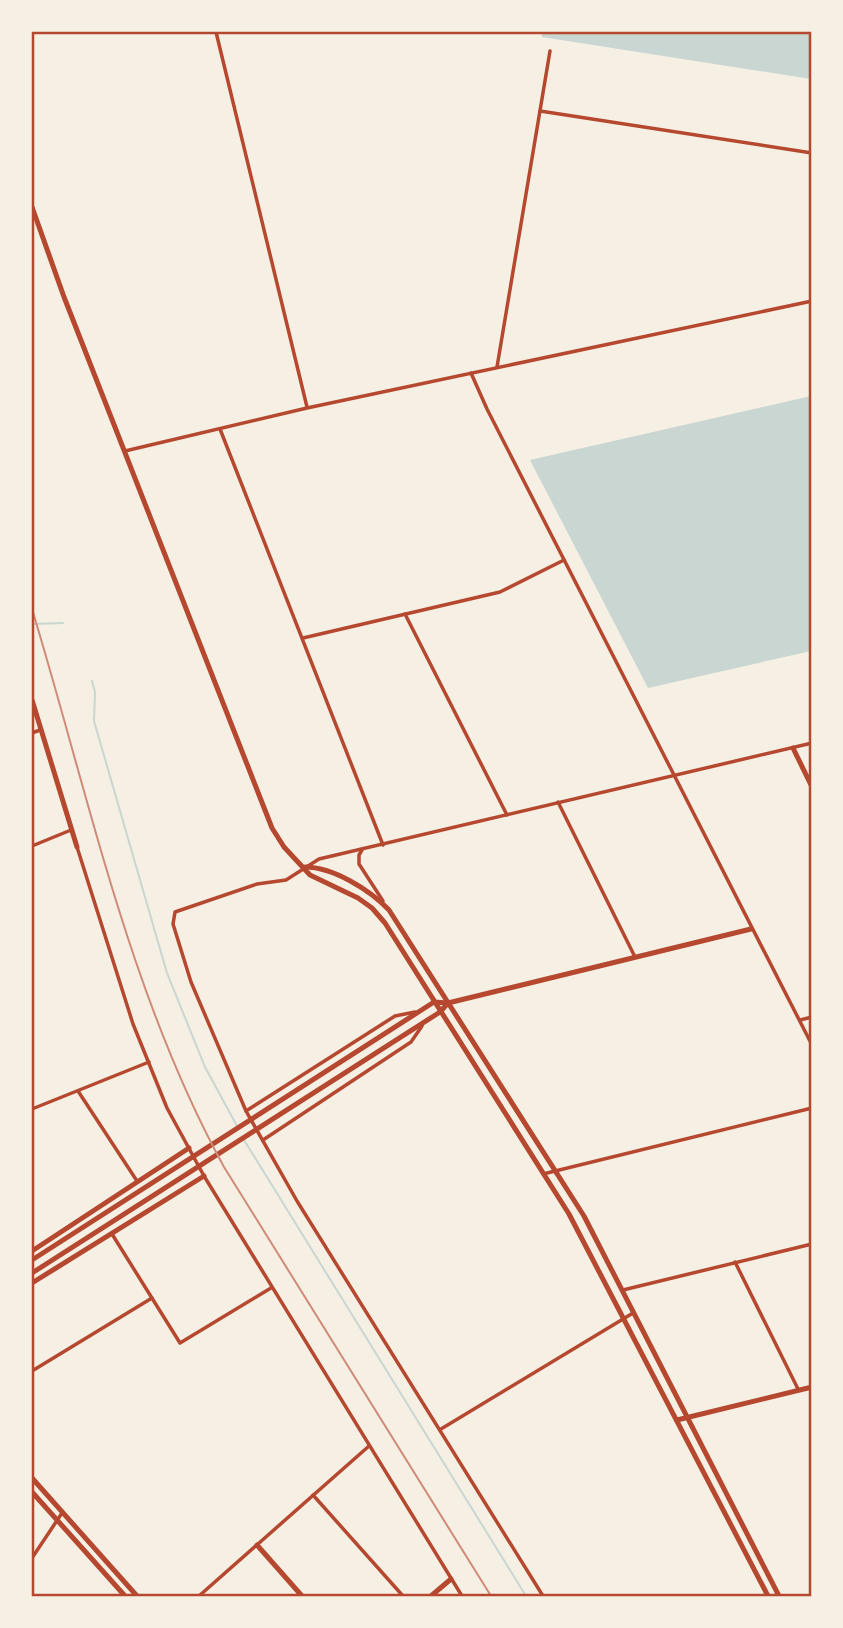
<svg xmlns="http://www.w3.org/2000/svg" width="843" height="1628" font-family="'IBM Plex Sans',sans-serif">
	<rect width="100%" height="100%" fill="#f6efe4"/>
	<g fill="#c9d6d2">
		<path d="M 541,32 L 811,32 L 811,79 L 542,37 Z"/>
		<path d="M 811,396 L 811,651 L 648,688 L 530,460 Z"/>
	</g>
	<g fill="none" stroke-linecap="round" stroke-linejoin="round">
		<g stroke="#c9d6d2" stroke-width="2">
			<path d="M 32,624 L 63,623"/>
			<path d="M 92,681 L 95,692 L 94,721 L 167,973 L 205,1067 L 237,1126"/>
			<path d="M 244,1140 L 526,1596"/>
		</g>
		<g stroke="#b5482f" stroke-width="3.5">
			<path d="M 216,32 L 307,407"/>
			<path d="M 540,111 L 812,153"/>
			<path d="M 497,367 L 550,51"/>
			<path d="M 471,373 L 487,409 L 812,1045"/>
			<path d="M 220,429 L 383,845"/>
			<path d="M 125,451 L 307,408 L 812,301"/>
			<path d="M 405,614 L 507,815"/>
			<path d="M 303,638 L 500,592 L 564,560"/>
			<path d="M 32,733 L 40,730"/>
			<path d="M 558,802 L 635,957"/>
			<path d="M 32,846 L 71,830"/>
			<path d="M 77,847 L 133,1024 L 167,1108 L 204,1176 L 462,1596"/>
			<path d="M 362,850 L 359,855 L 359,864 L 383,901"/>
			<path d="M 800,1020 L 812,1017"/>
			<path d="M 78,1091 L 137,1181"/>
			<path d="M 32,1109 L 149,1062"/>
			<path d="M 246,1111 L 395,1016 L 415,1012"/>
			<path d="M 263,1140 L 411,1042 L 422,1026"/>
			<path d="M 543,1174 L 812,1108"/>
			<path d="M 112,1234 L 180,1343 L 271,1288"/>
			<path d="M 735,1262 L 798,1389"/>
			<path d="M 623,1290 L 812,1244"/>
			<path d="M 32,1371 L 152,1298"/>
			<path d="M 441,1429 L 633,1313"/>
			<path d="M 313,1495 L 403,1596"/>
			<path d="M 32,1558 L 62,1513"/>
			<path d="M 199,1596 L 369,1446"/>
			<path d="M 543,1596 L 297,1201 L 246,1111 L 191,982 L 173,924 L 175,912 L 257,884 L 286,880 L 319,859 L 812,743"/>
		</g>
		<g stroke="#b5482f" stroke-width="5">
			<path d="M 32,207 L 64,297 L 272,828 L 284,847 L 310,875 L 358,898 L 372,908 L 385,923 L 569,1214 L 768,1596"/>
			<path d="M 32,700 L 77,847"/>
			<path d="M 793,748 L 812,787"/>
			<path d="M 305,867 C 333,867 370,890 389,910 L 584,1216 L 779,1596"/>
			<path d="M 32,1251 L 189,1148"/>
			<path d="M 32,1283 L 204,1176"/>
			<path d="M 677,1420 L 812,1387"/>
			<path d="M 257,1545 L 302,1596"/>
			<path d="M 431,1596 L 451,1579"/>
		</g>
		<g stroke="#b5482f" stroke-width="5">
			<path d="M 32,1260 L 434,1002 L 448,1003 L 751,929"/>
			<path d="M 32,1273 L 440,1012 L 448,1003"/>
			<path d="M 32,1478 L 137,1596"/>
			<path d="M 32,1492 L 125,1596"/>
		</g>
		<path stroke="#cf8b77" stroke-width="2" d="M 32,609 C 89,796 129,994 224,1167 L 491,1596"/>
	</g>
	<rect width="843" height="1628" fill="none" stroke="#f6efe4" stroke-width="66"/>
	<rect x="33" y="33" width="777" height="1562" fill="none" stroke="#b5482f" stroke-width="2.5"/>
</svg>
